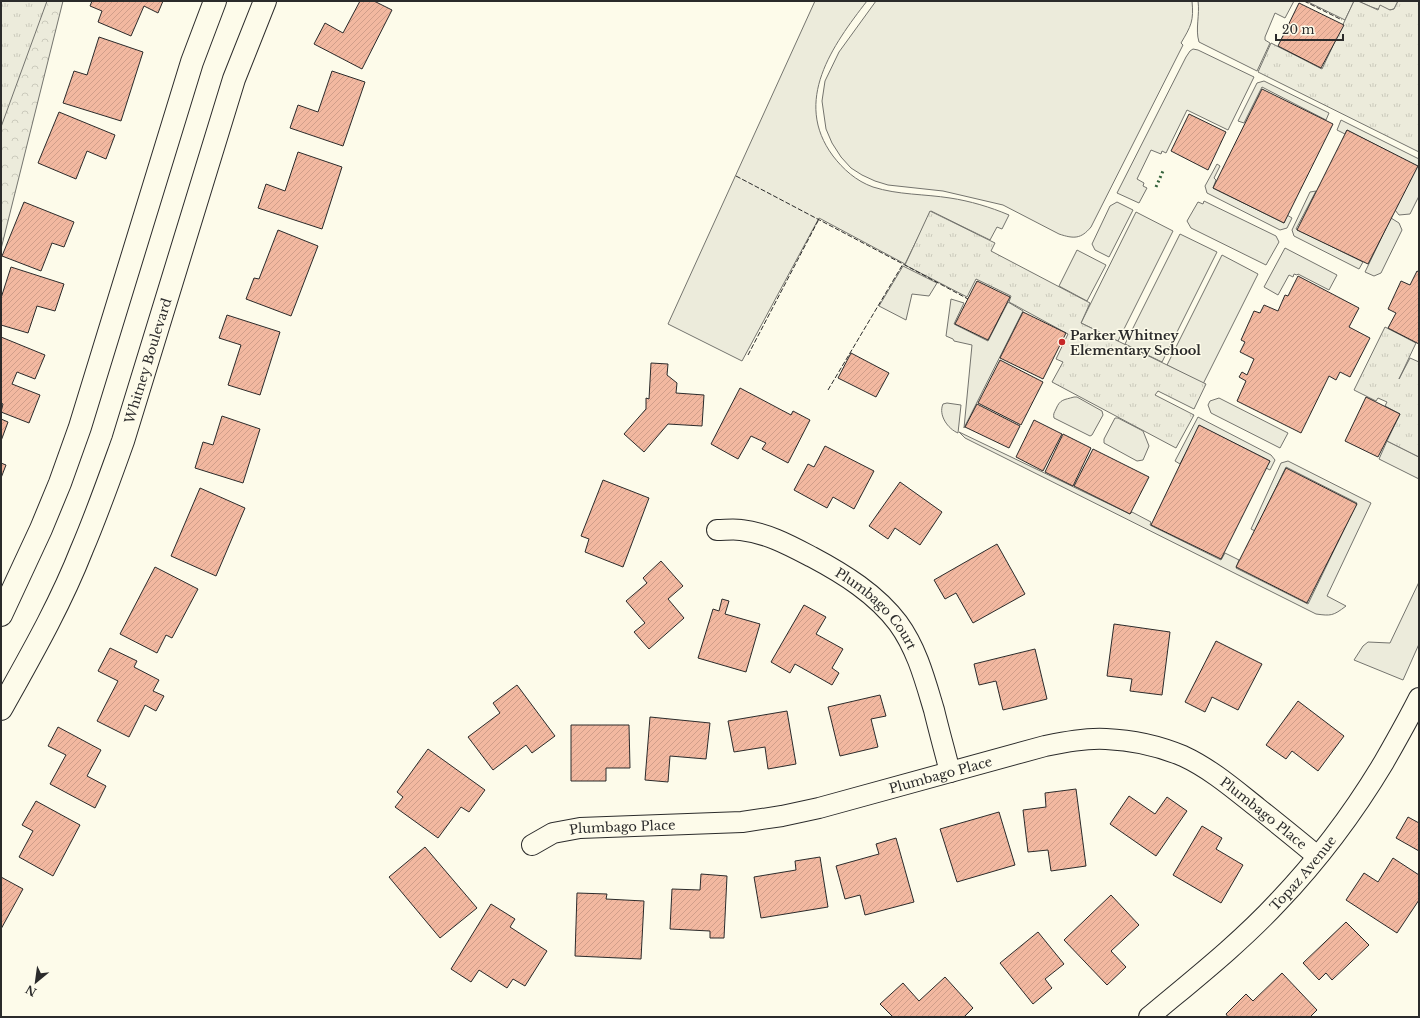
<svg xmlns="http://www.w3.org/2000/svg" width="1420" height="1018" font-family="'Libre Baskerville',serif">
	<defs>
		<pattern id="forest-crowns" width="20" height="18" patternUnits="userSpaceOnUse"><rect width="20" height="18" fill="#ecebdb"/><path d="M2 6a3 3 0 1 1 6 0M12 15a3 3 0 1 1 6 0" fill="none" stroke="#cbcabc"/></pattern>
		<pattern id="park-tufts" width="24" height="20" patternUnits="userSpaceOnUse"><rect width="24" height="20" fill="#ecebdb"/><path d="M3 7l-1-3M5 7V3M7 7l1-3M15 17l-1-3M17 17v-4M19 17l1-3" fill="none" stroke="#cbcabc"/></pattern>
		<pattern id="building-hatch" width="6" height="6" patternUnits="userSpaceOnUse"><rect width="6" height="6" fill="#f2b8a0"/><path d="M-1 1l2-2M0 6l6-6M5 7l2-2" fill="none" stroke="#d09e8a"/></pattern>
	</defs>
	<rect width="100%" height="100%" fill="#fdfbea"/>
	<g fill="#ecebdb" stroke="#74746e">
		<path d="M 815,1 L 867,1 C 833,45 792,101 833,156 C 843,169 856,181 873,187 C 898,195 925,194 950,198 C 970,201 990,207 1009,215 L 1002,229 L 997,227 L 990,240 L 931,211 L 905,264 L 819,218 L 742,361 L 668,324 Z"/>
		<path d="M 876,1 L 1192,1 C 1194,21 1191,26 1181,43 L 1183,45 L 1091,227 C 1081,239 1074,239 1059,234 L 1003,205 L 943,191 L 888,185 L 875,181 L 862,175 L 851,168 L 841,157 L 832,143 L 826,129 L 822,101 L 825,81 L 839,52 Z"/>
		<path d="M 1198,1 L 1294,1 L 1285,18 L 1275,13 L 1265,37 L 1265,40 L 1270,43 L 1257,71 L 1199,42 C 1195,29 1200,15 1198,1 Z"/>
		<path d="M 1306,1 L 1354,1 L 1345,20 Z"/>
		<path d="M 1358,1 L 1398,1 L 1394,9 C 1381,13 1370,6 1358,1 Z"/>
		<path d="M 1193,49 L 1198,50 L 1254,77 L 1228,130 L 1187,110 L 1166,153 L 1162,151 L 1161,154 L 1151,150 L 1137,179 L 1144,183 L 1143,186 L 1147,188 L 1139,203 L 1117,193 L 1186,57 L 1190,51 Z"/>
		<path d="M 1264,81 L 1329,113 L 1326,120 L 1262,87 L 1244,123 L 1238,121 L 1257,83 Z"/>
		<path d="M 1341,120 L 1419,159 L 1419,196 L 1410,214 L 1399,215 L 1395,210 L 1417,166 L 1347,130 L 1345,134 L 1337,130 Z"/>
		<path d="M 1217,164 L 1220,166 L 1214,178 L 1216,180 L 1213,188 L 1284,223 L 1287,215 L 1292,218 L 1287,228 L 1280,230 L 1207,193 L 1205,186 Z"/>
		<path d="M 1316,191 L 1296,229 L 1363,262 L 1359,269 L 1294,236 L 1292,230 L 1310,192 Z"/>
		<path d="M 1204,201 L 1276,236 L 1279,242 L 1266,265 L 1191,228 L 1187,221 L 1198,202 L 1203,204 Z"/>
		<path d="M 1117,202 L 1133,210 L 1109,257 L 1095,250 L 1092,244 L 1110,206 Z"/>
		<path d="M 1136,212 L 1173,231 L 1118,341 L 1081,323 Z"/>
		<path d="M 1391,218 L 1399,223 L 1402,230 L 1381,273 L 1374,276 L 1365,272 Z"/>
		<path d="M 1180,234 L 1217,252 L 1162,362 L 1125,344 Z"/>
		<path d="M 1285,248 L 1337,275 L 1329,290 L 1298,274 L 1297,275 L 1294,274 L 1293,277 L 1289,275 L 1278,295 L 1264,287 Z"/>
		<path d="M 1077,250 L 1106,265 L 1087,301 L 1059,286 Z"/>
		<path d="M 1222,255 L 1258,274 L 1203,384 L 1167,365 Z"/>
		<path d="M 903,266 L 937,283 L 929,296 L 912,294 L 906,320 L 879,306 Z"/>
		<path d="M 951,299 L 964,303 L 954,324 L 988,341 L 1008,302 L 1023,311 L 964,428 L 972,345 L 954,341 L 953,339 L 946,336 Z"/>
		<path d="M 1074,397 L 1077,397 L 1102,411 L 1103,415 L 1092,435 L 1090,436 L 1054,418 C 1053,414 1054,413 1056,409 C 1060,399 1064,400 1074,397 Z"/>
		<path d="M 1219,398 L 1288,433 L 1280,448 L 1211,413 L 1208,405 L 1210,401 Z"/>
		<path d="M 947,403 L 961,405 L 958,433 C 948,429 938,415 943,404 Z"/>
		<path d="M 1198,417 L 1271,455 L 1275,460 L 1270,470 L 1266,468 L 1270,461 L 1200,426 L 1180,464 L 1175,461 Z"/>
		<path d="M 1115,418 L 1118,418 L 1143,431 L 1149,446 L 1143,460 L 1137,461 L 1104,443 L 1104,439 Z"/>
		<path d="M 959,432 L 1130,514 L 1132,512 L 1151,522 L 1150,525 L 1221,560 L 1225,553 L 1239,560 L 1236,568 L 1308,604 L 1357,503 L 1286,467 L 1255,531 L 1251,529 L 1281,463 L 1288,461 L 1371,503 L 1327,596 L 1346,606 C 1333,616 1331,616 1316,614 L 965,438 Z"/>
		<path d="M 1387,441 L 1419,457 L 1419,479 L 1379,459 Z"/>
		<path d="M 1419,582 L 1419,644 L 1403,680 L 1354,660 L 1363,646 L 1368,642 L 1390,643 Z"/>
	</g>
	<path fill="url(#forest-crowns)" stroke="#74746e" d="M 1,1 L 63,1 L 1,249 Z"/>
	<g fill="url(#park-tufts)" stroke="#74746e">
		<path d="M 1,1 L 47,1 L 1,127 Z"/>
		<path d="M 1354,1 L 1358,1 L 1378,10 L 1380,5 L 1390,10 L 1394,9 L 1398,1 L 1419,1 L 1419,152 L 1258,72 L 1271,43 L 1322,69 Z"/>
		<path d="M 930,211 L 995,243 L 991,251 L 1090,303 L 1081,323 L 1206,384 L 1194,409 L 1158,391 L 1155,395 L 1194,415 L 1176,448 L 1052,382 L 1063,362 L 1056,359 L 1068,334 L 1009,302 L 1011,296 L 976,279 L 967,297 L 905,265 Z"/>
		<path d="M 1385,327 L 1416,343 L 1399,379 L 1410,358 L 1419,362 L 1419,457 L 1387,441 L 1400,414 L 1385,406 L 1387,402 L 1378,398 L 1376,401 L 1354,390 Z"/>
	</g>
	<g fill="url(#building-hatch)" stroke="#2b2b2b">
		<path d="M 92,1 L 163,1 L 158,13 L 144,6 L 131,36 L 98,22 L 102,11 L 90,6 Z"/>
		<path d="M 360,1 L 374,1 L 392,10 L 362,69 L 314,44 L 325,23 L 343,33 Z"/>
		<path d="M 1299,3 L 1344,25 L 1321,68 L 1278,46 Z"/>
		<path d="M 99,37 L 143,52 L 121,121 L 63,103 L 74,71 L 87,75 Z"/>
		<path d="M 332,71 L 365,82 L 343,146 L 290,128 L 298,105 L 318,112 Z"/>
		<path d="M 1262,89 L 1333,124 L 1284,223 L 1213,188 Z"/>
		<path d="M 59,112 L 115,135 L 106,159 L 87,151 L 76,179 L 38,163 Z"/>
		<path d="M 1189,114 L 1226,132 L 1208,170 L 1171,151 Z"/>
		<path d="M 1347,130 L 1418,166 L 1368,264 L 1297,230 Z"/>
		<path d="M 298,152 L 342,167 L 322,229 L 258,208 L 266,184 L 285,191 Z"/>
		<path d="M 24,202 L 74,222 L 64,247 L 52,243 L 41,271 L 2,256 Z"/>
		<path d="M 278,230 L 318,246 L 291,316 L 246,299 L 254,278 L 259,279 Z"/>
		<path d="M 11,267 L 64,284 L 55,311 L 37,306 L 28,333 L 1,325 L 1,298 Z"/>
		<path d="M 1417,271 L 1419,272 L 1419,344 L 1388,328 L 1396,313 L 1388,309 L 1401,281 L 1410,285 Z"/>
		<path d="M 1298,276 L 1359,308 L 1349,327 L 1370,338 L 1350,377 L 1340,372 L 1336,380 L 1329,376 L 1301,433 L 1237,401 L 1246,381 L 1239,377 L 1242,372 L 1247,375 L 1254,359 L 1240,352 L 1245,342 L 1241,340 L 1254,311 L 1260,313 L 1264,305 L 1278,311 L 1285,295 L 1288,296 Z"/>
		<path d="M 977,281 L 1010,297 L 988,340 L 955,324 Z"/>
		<path d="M 1023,312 L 1066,333 L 1043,379 L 1000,358 Z"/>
		<path d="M 227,315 L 280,332 L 260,395 L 228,385 L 241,345 L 219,338 Z"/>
		<path d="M 1,337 L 45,355 L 35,379 L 17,372 L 12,384 L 40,395 L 29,423 L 1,412 L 3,404 L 1,403 Z"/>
		<path d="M 851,353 L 889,373 L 876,397 L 838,378 Z"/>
		<path d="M 1000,360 L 1043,382 L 1021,425 L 978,403 Z"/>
		<path d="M 651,363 L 668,364 L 667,375 L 677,383 L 676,393 L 704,395 L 702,426 L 668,424 L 644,452 L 624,434 L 646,409 L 646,398 L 649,399 Z"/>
		<path d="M 740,388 L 791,415 L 793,411 L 810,420 L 788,463 L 762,449 L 766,443 L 751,436 L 738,459 L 711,444 Z"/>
		<path d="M 1366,397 L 1400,414 L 1378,457 L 1345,441 Z"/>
		<path d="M 977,404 L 1020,426 L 1009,448 L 965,427 Z"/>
		<path d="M 222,416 L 260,429 L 243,483 L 195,468 L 203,442 L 213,445 Z"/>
		<path d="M 1,419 L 8,422 L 1,441 Z"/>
		<path d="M 1034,420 L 1062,434 L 1043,471 L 1016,457 Z"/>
		<path d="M 1199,425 L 1270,461 L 1221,559 L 1151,525 Z"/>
		<path d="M 1063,434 L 1091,448 L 1073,486 L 1045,472 Z"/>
		<path d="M 825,446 L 874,471 L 854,509 L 833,497 L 827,508 L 794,490 L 808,464 L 814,467 Z"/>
		<path d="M 1093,449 L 1149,477 L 1130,514 L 1074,486 Z"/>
		<path d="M 1,463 L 6,465 L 1,478 Z"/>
		<path d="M 1286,468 L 1357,504 L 1307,603 L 1236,567 Z"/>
		<path d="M 603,480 L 649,498 L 623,567 L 585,552 L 589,539 L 581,536 Z"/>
		<path d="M 900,482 L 942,512 L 920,545 L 895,528 L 888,539 L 869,526 Z"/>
		<path d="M 200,488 L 245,508 L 216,576 L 171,556 Z"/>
		<path d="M 997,544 L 1025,594 L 973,623 L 956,593 L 945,599 L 934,580 Z"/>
		<path d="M 661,561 L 683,586 L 668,599 L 684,618 L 649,649 L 634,632 L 645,623 L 626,601 L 647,583 L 643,578 Z"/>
		<path d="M 155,567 L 198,589 L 172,638 L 166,635 L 157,653 L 120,634 Z"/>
		<path d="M 722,599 L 729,601 L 725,614 L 760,624 L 746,672 L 698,658 L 713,609 L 719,611 Z"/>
		<path d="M 804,605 L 826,617 L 816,634 L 843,649 L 832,668 L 839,673 L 832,685 L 795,664 L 790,673 L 771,662 Z"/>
		<path d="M 1114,624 L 1170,632 L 1162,695 L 1130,691 L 1132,679 L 1107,676 Z"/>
		<path d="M 1216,641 L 1262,664 L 1238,710 L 1212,697 L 1205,712 L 1185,702 Z"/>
		<path d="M 110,648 L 137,661 L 134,667 L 159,680 L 153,691 L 164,696 L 156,711 L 145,705 L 129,737 L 97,721 L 118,681 L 98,671 Z"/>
		<path d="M 1035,649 L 1047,699 L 1003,710 L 996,681 L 979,685 L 974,664 Z"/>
		<path d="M 517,685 L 555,736 L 532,753 L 526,745 L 493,770 L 468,737 L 500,713 L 493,703 Z"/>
		<path d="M 880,695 L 886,716 L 871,719 L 878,747 L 840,756 L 828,707 Z"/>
		<path d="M 1298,701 L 1344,736 L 1318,771 L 1292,751 L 1286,759 L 1266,745 Z"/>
		<path d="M 787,711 L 796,764 L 768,769 L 765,747 L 734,752 L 728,721 Z"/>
		<path d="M 650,717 L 710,723 L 706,759 L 670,756 L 668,782 L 645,780 Z"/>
		<path d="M 571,725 L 629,725 L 630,768 L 606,768 L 606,781 L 571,781 Z"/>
		<path d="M 58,727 L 101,750 L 87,776 L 106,786 L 95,808 L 50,784 L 66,755 L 48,746 Z"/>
		<path d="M 428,749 L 485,790 L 469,812 L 461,807 L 438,838 L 395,807 L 403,797 L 397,792 Z"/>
		<path d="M 1076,789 L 1086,866 L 1051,871 L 1048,850 L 1028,852 L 1023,810 L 1046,807 L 1045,793 Z"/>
		<path d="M 1129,796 L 1155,814 L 1167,797 L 1187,811 L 1156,856 L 1110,824 Z"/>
		<path d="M 36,801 L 80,825 L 53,876 L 19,857 L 33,831 L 22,825 Z"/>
		<path d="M 999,812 L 1015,865 L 957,882 L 940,829 Z"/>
		<path d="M 1408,817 L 1419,823 L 1419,851 L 1396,838 Z"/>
		<path d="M 1202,826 L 1222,838 L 1216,849 L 1243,865 L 1221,903 L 1173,875 Z"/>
		<path d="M 896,838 L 914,902 L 865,915 L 860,895 L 845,899 L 836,866 L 879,854 L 876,844 Z"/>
		<path d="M 425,847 L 477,908 L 440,938 L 389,877 Z"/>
		<path d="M 820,857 L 828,907 L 761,918 L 754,877 L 796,870 L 795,861 Z"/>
		<path d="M 1393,858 L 1419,875 L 1419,900 L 1397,933 L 1346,900 L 1364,873 L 1378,882 Z"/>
		<path d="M 701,874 L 727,876 L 724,938 L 710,938 L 710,931 L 670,929 L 672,889 L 700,890 Z"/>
		<path d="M 1,877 L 23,889 L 1,929 Z"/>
		<path d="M 577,893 L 607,894 L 606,899 L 644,901 L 641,959 L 575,956 Z"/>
		<path d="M 1111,895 L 1139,925 L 1111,951 L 1126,967 L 1107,985 L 1064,940 Z"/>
		<path d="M 491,904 L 515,919 L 510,927 L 547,951 L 525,986 L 513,979 L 507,988 L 479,970 L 471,982 L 451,969 Z"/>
		<path d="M 1346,922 L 1369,945 L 1332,980 L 1326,973 L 1319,980 L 1303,963 Z"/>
		<path d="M 1038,932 L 1064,964 L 1045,979 L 1052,988 L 1033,1004 L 1000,963 Z"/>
		<path d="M 1282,973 L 1317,1010 L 1310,1017 L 1294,1017 L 1293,1016 L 1291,1017 L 1228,1017 L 1226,1014 L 1246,994 L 1253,1001 Z"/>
		<path d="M 945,977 L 973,1008 L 964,1017 L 893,1017 L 880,1004 L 903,983 L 919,1001 Z"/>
	</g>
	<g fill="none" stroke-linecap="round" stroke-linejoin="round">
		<g stroke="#2b2b2b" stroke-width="22">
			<g id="minor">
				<path id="s1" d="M 717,530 C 725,530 734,529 741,530 C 767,533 789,545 812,557 C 844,574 876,594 898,623 C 917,649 925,680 934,710 C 939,731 945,752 950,772"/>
				<path id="s2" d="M 532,845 L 553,833 L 580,828 L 742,822 L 782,816 L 819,808 L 1045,746 C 1065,742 1085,738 1106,739 C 1132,740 1159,746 1183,756 C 1211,769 1234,789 1258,808 C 1278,824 1298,840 1317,856"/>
				<path id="s3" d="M 1149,1017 C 1193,980 1239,944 1278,902 C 1318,860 1354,812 1384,762 C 1396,741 1408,720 1419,698"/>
			</g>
		</g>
		<g stroke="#2b2b2b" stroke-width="24">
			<g id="tertiary">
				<path d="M 1,615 L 41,529 L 60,483 L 80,427 L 192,62 L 215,1"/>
				<path id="s4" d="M 1,709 C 30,657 60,605 82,549 C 97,514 110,477 123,441 L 234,79 L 265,1"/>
			</g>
		</g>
		<use href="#minor" stroke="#fdfbea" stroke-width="20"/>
		<use href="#tertiary" stroke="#fdfbea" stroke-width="22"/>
		<path stroke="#34623c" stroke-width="3" stroke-dasharray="2 3" stroke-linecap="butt" d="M 1156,187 L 1163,171"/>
		<g stroke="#2b2b2b" stroke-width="1" stroke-dasharray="5 2" stroke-linecap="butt">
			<path d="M 1304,1 L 1342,20"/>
			<path d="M 736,176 L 903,264"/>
			<path d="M 748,355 L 819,219"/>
			<path d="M 828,390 L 903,264 L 968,299"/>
		</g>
	</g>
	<circle fill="#c62828" stroke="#fdfbea" stroke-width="1.5" cx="1062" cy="342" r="4"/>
	<g text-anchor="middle" stroke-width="3" stroke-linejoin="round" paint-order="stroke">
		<g font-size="13" font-weight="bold" fill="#2b2b2b" stroke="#fdfbea" text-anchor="start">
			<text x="1070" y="340">Parker Whitney<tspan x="1070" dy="15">Elementary School</tspan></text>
		</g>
		<g font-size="13" fill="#2b2b2b" stroke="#fdfbea">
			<text dy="5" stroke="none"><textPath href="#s4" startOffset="379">Whitney Boulevard</textPath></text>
			<text dy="5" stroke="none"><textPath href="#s1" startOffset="184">Plumbago Court</textPath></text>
			<text dy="5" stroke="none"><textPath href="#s2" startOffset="418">Plumbago Place</textPath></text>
			<text dy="5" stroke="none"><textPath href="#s2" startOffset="766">Plumbago Place</textPath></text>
			<text dy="5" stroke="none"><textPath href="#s2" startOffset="94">Plumbago Place</textPath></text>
			<text dy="5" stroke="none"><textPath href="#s3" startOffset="211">Topaz Avenue</textPath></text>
		</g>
	</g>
	<rect width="1420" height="1018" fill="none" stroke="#2b2b2b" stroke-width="4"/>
	<g transform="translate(36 982) rotate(209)" stroke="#fdfbea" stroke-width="3" paint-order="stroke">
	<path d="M0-3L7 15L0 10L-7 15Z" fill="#2b2b2b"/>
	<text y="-6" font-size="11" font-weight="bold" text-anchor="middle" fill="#2b2b2b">N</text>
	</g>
	<path d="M1276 34v6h67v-6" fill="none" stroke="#2b2b2b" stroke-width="2"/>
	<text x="1282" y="34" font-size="12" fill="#2b2b2b" stroke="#fdfbea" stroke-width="3" paint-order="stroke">20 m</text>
</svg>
